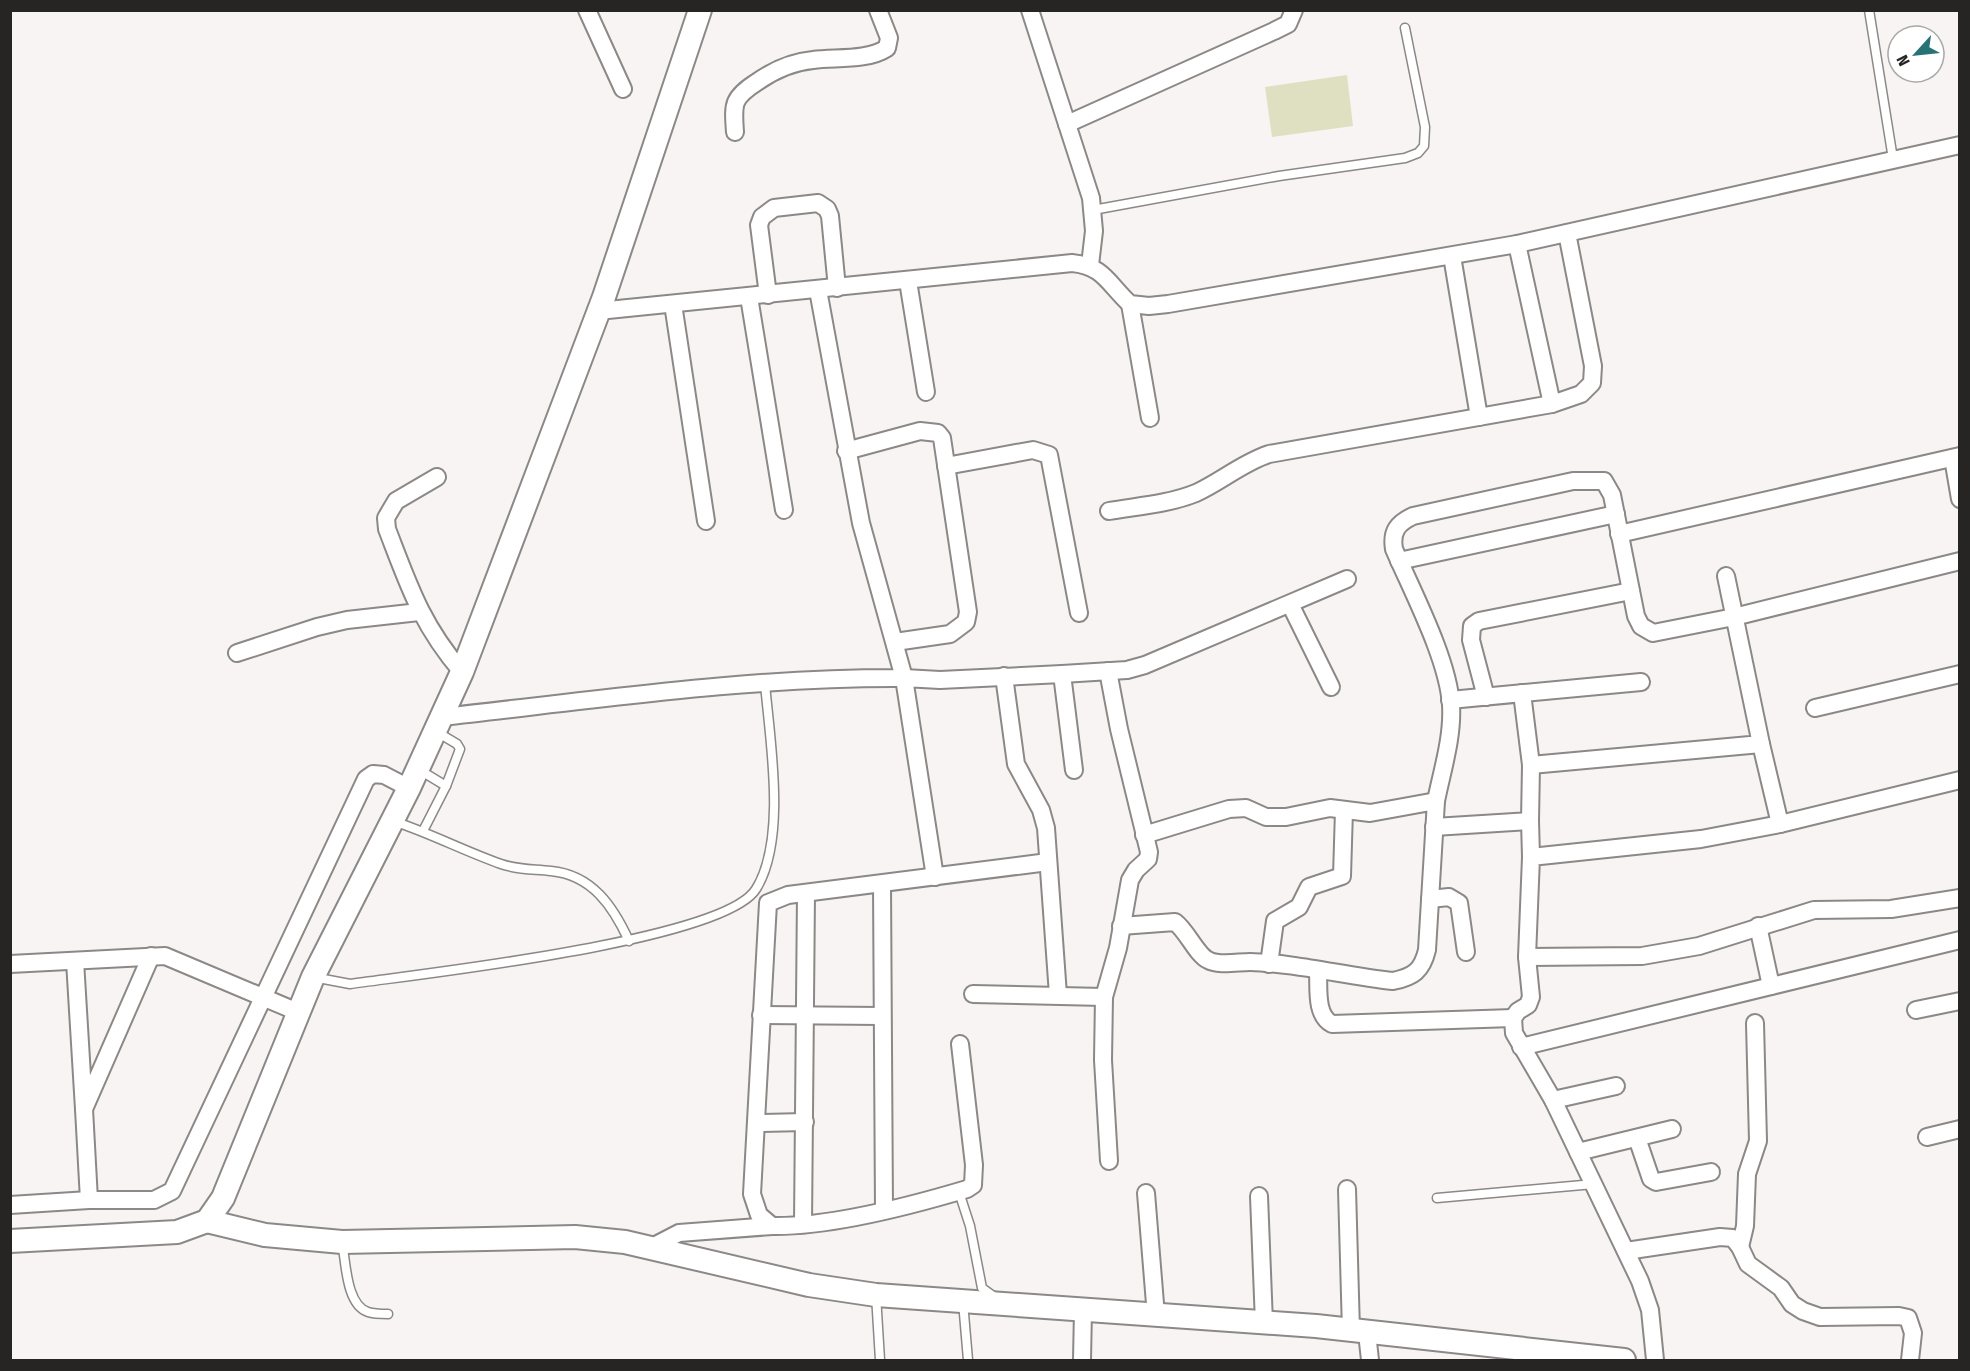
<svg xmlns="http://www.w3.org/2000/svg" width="1970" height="1371" font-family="'Fira Sans Condensed',sans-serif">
	<rect width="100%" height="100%" fill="#f8f4f3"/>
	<path fill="#dfdfc2" d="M 1347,75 L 1353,126 L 1272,137 L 1265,87 Z"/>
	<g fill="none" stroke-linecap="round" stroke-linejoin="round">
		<g stroke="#8b8886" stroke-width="11">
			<g id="lane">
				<path d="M 1869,10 L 1893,159"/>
				<path d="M 1093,210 L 1279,176 L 1405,158 L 1418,153 L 1424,146 L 1425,127 L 1405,28"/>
				<path d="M 418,769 L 446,786"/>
				<path d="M 393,821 C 430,833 464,851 501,864 C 518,870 533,869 551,871 C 592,875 613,906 629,941"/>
				<path d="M 423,831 L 446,786 L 460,749 L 457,744 L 437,732"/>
				<path d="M 313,977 L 350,984 C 419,974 724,941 756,889 C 787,839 770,741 765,684"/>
				<path d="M 959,1192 L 970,1226 L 982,1288 L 996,1298"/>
				<path d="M 1437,1198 L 1594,1184"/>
				<path d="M 342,1242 C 346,1262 346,1305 368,1312 C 374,1314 382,1314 388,1314"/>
				<path d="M 876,1295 L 880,1360"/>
				<path d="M 963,1302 L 968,1360"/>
			</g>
		</g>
		<g stroke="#8b8886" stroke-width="20">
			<g id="street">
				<path d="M 587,10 L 623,89"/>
				<path d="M 1030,10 L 1091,198 L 1094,231 L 1090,265"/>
				<path d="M 1067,124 L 1274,31 L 1288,24 L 1294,10"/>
				<path d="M 735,132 C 733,104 732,98 757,82 C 774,70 792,62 813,60 C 836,57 867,61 887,48 L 889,38 L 878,10"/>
				<path d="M 1452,256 L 1479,417"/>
				<path d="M 908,281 L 926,392"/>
				<path d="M 768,295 L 759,225 L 762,217 L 774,208 L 818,203 L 827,209 L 830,216 L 837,288"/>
				<path d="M 749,297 L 784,510"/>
				<path d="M 673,304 L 706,521"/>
				<path d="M 1130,304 L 1150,418"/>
				<path d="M 598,311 L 1072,263 C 1104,266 1108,284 1130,304 L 1149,306 L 1168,304 L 1517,244 L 1960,145"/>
				<path d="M 1552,404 L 1581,394 L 1592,383 L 1593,366 L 1567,233"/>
				<path d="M 846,451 L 920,431 L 938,433 L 942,438 L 968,612 L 966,622 L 950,634 L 895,642"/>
				<path d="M 1953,458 L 1960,499"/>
				<path d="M 946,466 L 1033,450 L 1049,455 L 1079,613"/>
				<path d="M 437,477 L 396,501 L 386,518 L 387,529 C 409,586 421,624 462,672"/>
				<path d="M 1109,511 C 1138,506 1169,504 1196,493 C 1222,481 1242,463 1269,454 L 1552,404 L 1517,244"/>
				<path d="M 1619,534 L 1960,456"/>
				<path d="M 1399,561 L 1616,514"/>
				<path d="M 1290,604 L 1331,687"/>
				<path d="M 237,653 L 317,627 L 347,620 L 419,612"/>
				<path d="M 1108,671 L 1119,729 L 1149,852 L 1148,859 L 1136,870 L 1130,880 L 1118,948 L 1104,997 L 1103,1060 L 1109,1161"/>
				<path d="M 1062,674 L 1127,670 L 1145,665 L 1347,579"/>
				<path d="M 1004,676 L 1016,764 L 1041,810 L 1046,828 L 1058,995"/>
				<path d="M 1486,697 L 1471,640 L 1472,626 L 1479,621 L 1631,591"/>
				<path d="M 1450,700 L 1641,682"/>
				<path d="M 1815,708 L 1960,674"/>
				<path d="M 442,717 C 596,700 750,677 904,678 L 861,523 L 818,290"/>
				<path d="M 1761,744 L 1780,824"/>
				<path d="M 1531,765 L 1761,744 L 1726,576"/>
				<path d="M 1436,801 C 1442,771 1453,737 1451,705 C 1448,659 1413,593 1394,549 C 1391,531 1398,523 1413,516 L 1573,481 L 1604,481 L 1612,495 L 1636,616 L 1641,626 L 1653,633 L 1734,617 L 1960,561"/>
				<path d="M 1530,821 L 1531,857"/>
				<path d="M 1434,827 L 1530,821 L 1531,765 L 1522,693"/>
				<path d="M 935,877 L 904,678 L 940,680 L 1062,674 L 1074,770"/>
				<path d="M 882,885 L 884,1210"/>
				<path d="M 1430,899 L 1449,897 L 1459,903 L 1466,952"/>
				<path d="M 1121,926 L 1175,922 C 1187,931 1197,955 1208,960 C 1218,966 1238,962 1250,962 C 1297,963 1345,976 1393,981 C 1413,977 1422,971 1427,950 L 1436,801 L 1370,813 L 1330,808 L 1286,817 L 1266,817 L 1246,808 L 1229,809 L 1144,835"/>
				<path d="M 1758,926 L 1771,986"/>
				<path d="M 1527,957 L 1642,956 L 1699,946 L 1814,910 L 1891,909 L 1960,898"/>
				<path d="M 75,961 L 84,1109 L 151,956"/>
				<path d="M 10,964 L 165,956 L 298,1012"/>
				<path d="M 1269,964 L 1275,921 L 1299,907 L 1309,887 L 1342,876 L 1344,810"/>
				<path d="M 1318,971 C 1319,988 1315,1015 1332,1024 L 1513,1018"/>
				<path d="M 973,994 L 1104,997"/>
				<path d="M 1916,1010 L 1960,1001"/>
				<path d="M 761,1015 L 882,1016"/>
				<path d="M 960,1044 L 974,1165 L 973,1185 L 967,1189 C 910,1206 831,1227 772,1226 L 759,1215 L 752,1194 L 768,903 L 788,895 L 1048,862"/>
				<path d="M 1521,1047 L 1960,940"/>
				<path d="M 1553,1100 L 1616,1086"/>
				<path d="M 84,1109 L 89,1200 L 154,1200 L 172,1191 L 366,779 L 373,774 L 384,775 L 409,788"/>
				<path d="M 756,1123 L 805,1122"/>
				<path d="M 1927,1137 L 1960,1129"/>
				<path d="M 1637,1138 L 1651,1179 L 1656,1182 L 1711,1172"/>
				<path d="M 1578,1152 L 1672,1129"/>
				<path d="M 1347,1189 L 1351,1331"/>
				<path d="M 1146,1193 L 1156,1316"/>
				<path d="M 1259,1196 L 1264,1323"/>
				<path d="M 10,1205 L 89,1200"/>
				<path d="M 803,1224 L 806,893"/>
				<path d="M 1740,1247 L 1745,1226 L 1747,1174 L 1758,1141 L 1755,1023"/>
				<path d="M 650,1248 L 679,1233 L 772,1226"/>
				<path d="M 1626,1251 L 1720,1237 L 1733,1238 L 1740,1247 L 1748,1264 L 1781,1288 L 1792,1304 L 1803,1311 L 1820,1317 L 1899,1316 L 1908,1318 L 1913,1333 L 1910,1360"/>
				<path d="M 1367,1333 L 1370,1360"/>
				<path d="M 1082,1360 L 1083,1310"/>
				<path d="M 1655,1360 L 1650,1310 L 1640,1281 L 1553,1100 L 1514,1033 L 1513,1018 L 1518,1011 L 1528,1005 L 1531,997 L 1527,957 L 1531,857 L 1701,839 L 1780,824 L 1960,780"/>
			</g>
		</g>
		<g stroke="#8b8886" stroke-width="26">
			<g id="secondary">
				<path d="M 207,1221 L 265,1235 L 342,1242 L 575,1237 L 625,1242 L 809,1285 L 876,1295 L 1316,1326 L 1624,1360"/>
				<path d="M 10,1241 L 177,1232 L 207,1221 L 223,1198 L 313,977 L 409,788 L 462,672 L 604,297 L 700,10"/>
			</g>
		</g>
		<use href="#lane" stroke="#fff" stroke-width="8"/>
		<use href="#street" stroke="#fff" stroke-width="16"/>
		<use href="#secondary" stroke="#fff" stroke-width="22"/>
	</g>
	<rect width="1970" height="1371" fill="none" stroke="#262524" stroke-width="24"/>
	<g transform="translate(1916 54) rotate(243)"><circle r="28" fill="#ffffff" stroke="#a8a8a7" stroke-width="1.5"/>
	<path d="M0-4.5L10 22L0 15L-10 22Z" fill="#277274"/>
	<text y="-9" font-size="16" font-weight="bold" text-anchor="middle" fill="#262524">N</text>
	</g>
</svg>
